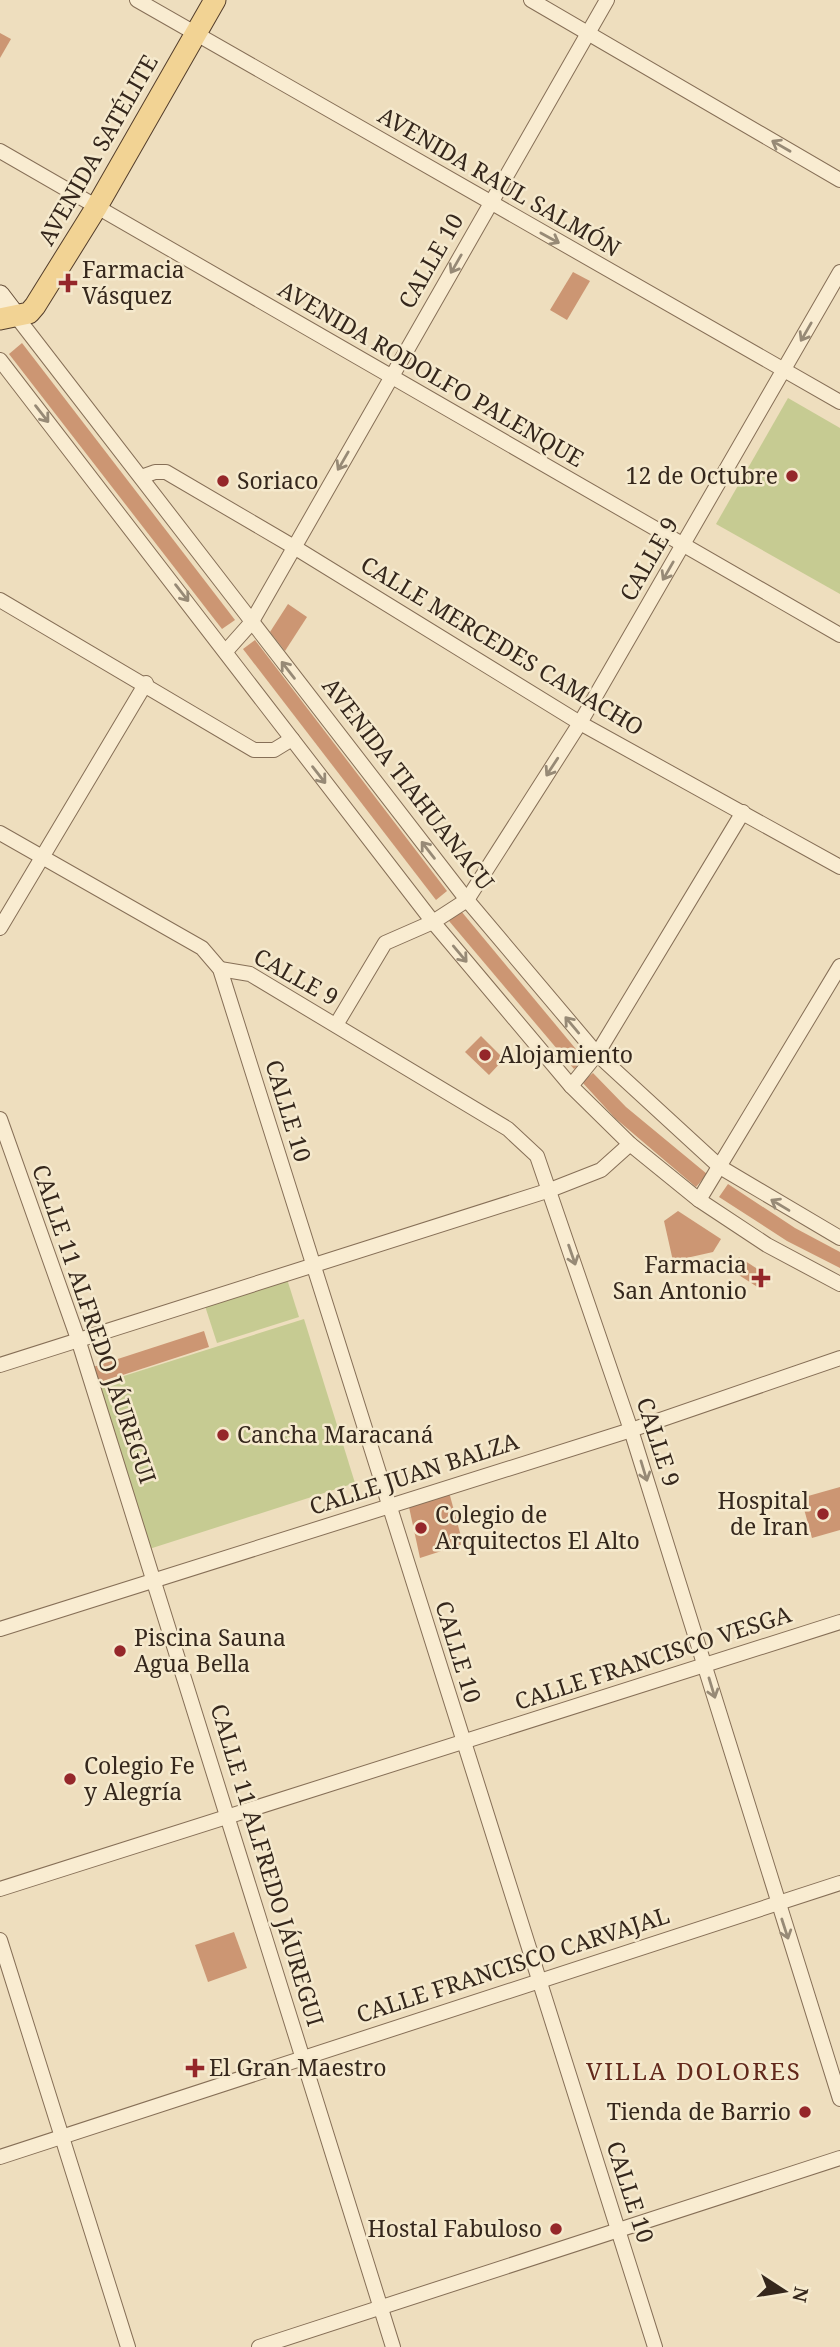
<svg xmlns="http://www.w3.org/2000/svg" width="840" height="2347" font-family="'Noto Serif',serif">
	<rect width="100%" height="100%" fill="#eedebe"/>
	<g fill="#c6cb92">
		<path d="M 788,398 L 840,428 L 840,594 L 716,524 Z"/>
		<path d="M 287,1279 L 299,1317 L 217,1343 L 205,1306 Z"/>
		<path d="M 304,1319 L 355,1483 L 143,1551 L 92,1386 Z"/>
	</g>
	<g fill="#cc9673">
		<path d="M 0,33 L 11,39 L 0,58 Z"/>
		<path d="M 573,272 L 590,281 L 567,320 L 550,310 Z"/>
		<path d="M 22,343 L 235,620 L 222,629 L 9,354 Z"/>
		<path d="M 288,604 L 307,617 L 285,651 L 270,632 Z"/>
		<path d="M 255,640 L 447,891 L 436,900 L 243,649 Z"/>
		<path d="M 461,911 L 585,1060 L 574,1069 L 449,921 Z"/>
		<path d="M 481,1036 L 504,1059 L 489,1075 L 465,1052 Z"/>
		<path d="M 593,1073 L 626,1107 L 707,1174 L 696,1187 L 615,1118 L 582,1082 Z"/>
		<path d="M 728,1184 L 795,1228 L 840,1252 L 840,1268 L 787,1241 L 719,1197 Z"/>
		<path d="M 678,1211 L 721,1239 L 713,1252 L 673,1261 L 664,1221 Z"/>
		<path d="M 739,1257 L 773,1279 L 759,1288 L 731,1270 Z"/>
		<path d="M 204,1331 L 209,1347 L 95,1384 L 90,1368 Z"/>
		<path d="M 840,1487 L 840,1530 L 812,1538 L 801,1498 Z"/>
		<path d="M 449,1492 L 463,1544 L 420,1558 L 409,1507 Z"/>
		<path d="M 234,1932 L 247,1968 L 208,1982 L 195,1945 Z"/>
	</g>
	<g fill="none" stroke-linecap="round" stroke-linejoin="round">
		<g stroke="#866f57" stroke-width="16">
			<g id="minor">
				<path d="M 137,0 L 840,402"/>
				<path d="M 531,0 L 840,180"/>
				<path d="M 0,151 L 840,635"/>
				<path d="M 16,316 L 467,900 L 597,1054 L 720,1167 L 840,1238"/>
				<path d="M 0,360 L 433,922 L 571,1086 L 630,1144 L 699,1200 L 767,1245 L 840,1284"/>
				<path d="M 141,477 L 155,472 L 166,472 L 294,547 L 580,723 L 840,867"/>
				<path d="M 0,600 L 254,750 L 274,750 L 292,739"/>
				<path d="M 227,650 L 251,623 L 607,0"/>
				<path d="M 0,833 L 202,948 L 220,969 L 655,2347"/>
				<path d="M 0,928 L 146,683"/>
				<path d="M 220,969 L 250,974 L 508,1129 L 537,1156 L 631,1430 L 840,2099"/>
				<path d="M 336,1025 L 385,943 L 433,922 L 467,900 L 580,723 L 840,272"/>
				<path d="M 571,1086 L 597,1054 L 743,812"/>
				<path d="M 0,1119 L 78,1339 L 393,2347"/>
				<path d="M 699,1200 L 840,966"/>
				<path d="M 0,1365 L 550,1190 L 601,1170 L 630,1144"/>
				<path d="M 0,1629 L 631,1430 L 840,1358"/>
				<path d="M 0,1889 L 840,1622"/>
				<path d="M 0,1940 L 128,2347"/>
				<path d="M 0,2157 L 840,1883"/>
				<path d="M 259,2347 L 840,2158"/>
			</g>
		</g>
		<g stroke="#67503a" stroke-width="21">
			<path id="secondary" d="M 0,295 L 16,316"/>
		</g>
		<g stroke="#533d2b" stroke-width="23">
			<path id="primary" d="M 0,319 L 29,313 L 35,306 L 96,208 L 215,0"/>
		</g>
		<use href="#minor" stroke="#f9ecd1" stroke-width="14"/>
		<use href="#secondary" stroke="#f9ecd1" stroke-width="19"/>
		<use href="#primary" stroke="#f2d394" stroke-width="21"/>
	</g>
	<defs><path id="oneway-shaft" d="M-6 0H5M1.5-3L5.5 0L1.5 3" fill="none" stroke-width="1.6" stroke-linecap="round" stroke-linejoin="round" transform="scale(1.75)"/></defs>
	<g stroke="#978a76">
		<use href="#oneway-shaft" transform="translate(781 146) rotate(-150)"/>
		<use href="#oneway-shaft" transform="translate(550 238) rotate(29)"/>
		<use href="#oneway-shaft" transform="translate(456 264) rotate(120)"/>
		<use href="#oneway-shaft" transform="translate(806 332) rotate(120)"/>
		<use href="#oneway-shaft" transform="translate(42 414) rotate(52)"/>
		<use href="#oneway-shaft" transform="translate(343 461) rotate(120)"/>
		<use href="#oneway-shaft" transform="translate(668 571) rotate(120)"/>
		<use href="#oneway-shaft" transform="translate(182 593) rotate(52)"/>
		<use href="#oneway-shaft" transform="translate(288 670) rotate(-128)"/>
		<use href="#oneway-shaft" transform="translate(552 767) rotate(123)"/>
		<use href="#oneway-shaft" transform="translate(319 775) rotate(52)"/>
		<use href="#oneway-shaft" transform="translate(428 850) rotate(-128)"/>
		<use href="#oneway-shaft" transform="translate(460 954) rotate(50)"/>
		<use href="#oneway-shaft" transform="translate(572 1025) rotate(-130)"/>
		<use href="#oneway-shaft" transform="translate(780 1205) rotate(-149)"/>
		<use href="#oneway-shaft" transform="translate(572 1255) rotate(71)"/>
		<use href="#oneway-shaft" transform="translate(644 1471) rotate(73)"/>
		<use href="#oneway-shaft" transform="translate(712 1688) rotate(73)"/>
		<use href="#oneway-shaft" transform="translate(785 1929) rotate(72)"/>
	</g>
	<g fill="#95272a" stroke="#f5e9cd" stroke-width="2.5">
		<path d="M64.5 272.5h7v7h7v7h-7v7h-7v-7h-7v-7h7z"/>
		<circle cx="792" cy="476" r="7"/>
		<circle cx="223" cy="481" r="7"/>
		<circle cx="485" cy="1055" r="7"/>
		<path d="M757.5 1267.5h7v7h7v7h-7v7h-7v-7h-7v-7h7z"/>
		<circle cx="223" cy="1435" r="7"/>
		<circle cx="823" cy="1514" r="7"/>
		<circle cx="421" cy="1528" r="7"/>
		<circle cx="120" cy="1651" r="7"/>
		<circle cx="70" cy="1779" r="7"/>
		<path d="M191.5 2057.5h7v7h7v7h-7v7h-7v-7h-7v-7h7z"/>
		<circle cx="805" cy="2112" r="7"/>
		<circle cx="556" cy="2229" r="7"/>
	</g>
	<g text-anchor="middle" stroke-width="5" stroke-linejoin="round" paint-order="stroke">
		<g font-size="23" fill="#35271c" stroke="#f5e9cd">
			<text transform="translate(98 150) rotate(-60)" y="8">AVENIDA SATÉLITE</text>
			<text transform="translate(499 182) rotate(30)" y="8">AVENIDA RAUL SALMÓN</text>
			<text transform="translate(431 261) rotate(-60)" y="8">CALLE 10</text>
			<text transform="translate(431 374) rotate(30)" y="8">AVENIDA RODOLFO PALENQUE</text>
			<text transform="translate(649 559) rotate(-60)" y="8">CALLE 9</text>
			<text transform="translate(502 646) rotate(31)" y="8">CALLE MERCEDES CAMACHO</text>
			<text transform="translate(408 784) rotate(52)" y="8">AVENIDA TIAHUANACU</text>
			<text transform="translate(296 977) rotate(29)" y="8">CALLE 9</text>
			<text transform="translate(288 1111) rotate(73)" y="8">CALLE 10</text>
			<text transform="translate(94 1324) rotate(71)" y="8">CALLE 11 ALFREDO JÁUREGUI</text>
			<text transform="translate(658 1442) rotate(72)" y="8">CALLE 9</text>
			<text transform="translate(414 1474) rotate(-18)" y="8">CALLE JUAN BALZA</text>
			<text transform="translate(458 1652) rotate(73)" y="8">CALLE 10</text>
			<text transform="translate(653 1658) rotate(-18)" y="8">CALLE FRANCISCO VESGA</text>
			<text transform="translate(267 1865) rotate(73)" y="8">CALLE 11 ALFREDO JÁUREGUI</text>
			<text transform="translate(513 1965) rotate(-18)" y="8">CALLE FRANCISCO CARVAJAL</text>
			<text transform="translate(630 2192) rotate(72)" y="8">CALLE 10</text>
		</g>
		<g font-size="23" fill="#35271c" stroke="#f5e9cd" text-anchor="start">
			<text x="82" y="278">Farmacia<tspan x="82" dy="26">Vásquez</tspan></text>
			<text x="778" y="484" text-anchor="end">12 de Octubre</text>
			<text x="237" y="489">Soriaco</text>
			<text x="499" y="1063">Alojamiento</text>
			<text x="747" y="1273" text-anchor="end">Farmacia<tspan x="747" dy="26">San Antonio</tspan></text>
			<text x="237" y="1443">Cancha Maracaná</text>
			<text x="809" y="1509" text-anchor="end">Hospital<tspan x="809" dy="26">de Iran</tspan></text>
			<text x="435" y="1523">Colegio de<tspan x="435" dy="26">Arquitectos El Alto</tspan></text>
			<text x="134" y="1646">Piscina Sauna<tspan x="134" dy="26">Agua Bella</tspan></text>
			<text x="84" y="1774">Colegio Fe<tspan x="84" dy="26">y Alegría</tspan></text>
			<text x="209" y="2076">El Gran Maestro</text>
			<text x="791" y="2120" text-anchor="end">Tienda de Barrio</text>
			<text x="542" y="2237" text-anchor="end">Hostal Fabuloso</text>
		</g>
		<g font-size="24" letter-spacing="2" fill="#62281b" stroke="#f5e9cd">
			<text x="694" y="2080">VILLA DOLORES</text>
		</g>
	</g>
	<g transform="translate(784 2291) rotate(102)" stroke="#f5e9cd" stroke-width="5" paint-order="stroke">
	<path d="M0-5L12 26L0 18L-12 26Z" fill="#35271c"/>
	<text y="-10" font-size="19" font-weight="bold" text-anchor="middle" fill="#35271c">N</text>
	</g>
</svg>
